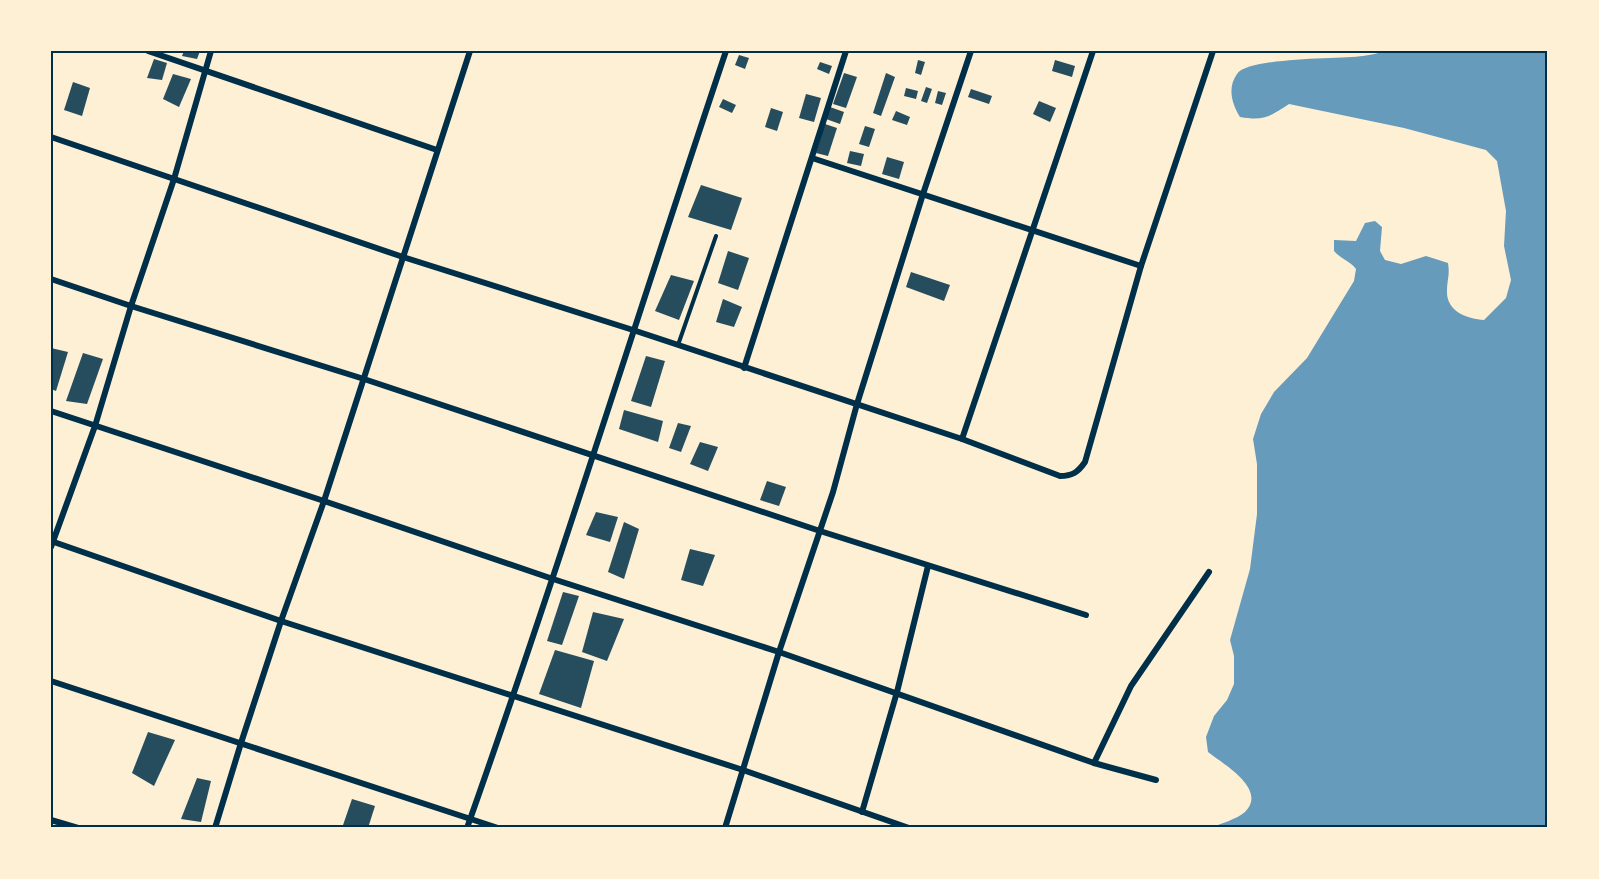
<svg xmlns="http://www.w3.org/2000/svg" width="1599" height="879" font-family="Montserrat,sans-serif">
	<rect width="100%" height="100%" fill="#fdf0d5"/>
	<path fill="#669bbc" d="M 1386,51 L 1548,51 L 1548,828 L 1210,828 C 1220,824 1237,819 1245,812 C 1268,789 1223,764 1208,752 L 1206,737 L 1214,716 L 1227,700 L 1234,684 L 1234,656 L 1230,640 L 1250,569 L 1257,514 L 1257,464 L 1253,439 L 1261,414 L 1274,392 L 1307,358 L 1354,281 L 1356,269 C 1350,261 1341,259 1334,251 L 1334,240 L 1356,241 L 1365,223 L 1375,221 L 1382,227 L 1380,251 L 1385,260 L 1401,264 L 1426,256 L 1448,263 C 1450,275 1447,280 1447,291 C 1446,312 1468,319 1484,320 L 1506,298 L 1511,280 L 1504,246 L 1506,211 L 1497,161 L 1486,150 L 1404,128 L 1289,104 C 1269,117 1264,121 1240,117 C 1232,104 1227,88 1237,74 C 1248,57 1341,59 1363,56 C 1371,55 1378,53 1386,51 Z"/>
	<g fill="#264d5e">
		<path d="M 184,51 L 200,51 L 197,59 L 182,56 Z"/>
		<path d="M 739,55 L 749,58 L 745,69 L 735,65 Z"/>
		<path d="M 154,59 L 167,63 L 162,80 L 147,78 Z"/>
		<path d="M 918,60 L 925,62 L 921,75 L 915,73 Z"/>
		<path d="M 1055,60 L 1075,66 L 1072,77 L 1052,71 Z"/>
		<path d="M 820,62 L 832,66 L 829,74 L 817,69 Z"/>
		<path d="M 844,73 L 857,77 L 846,108 L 833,104 Z"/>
		<path d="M 886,73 L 895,77 L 881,116 L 873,113 Z"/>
		<path d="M 173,74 L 191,79 L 179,107 L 163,99 Z"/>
		<path d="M 73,82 L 90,88 L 82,116 L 64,110 Z"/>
		<path d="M 926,87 L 932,89 L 927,103 L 921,101 Z"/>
		<path d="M 906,88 L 918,91 L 916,99 L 904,96 Z"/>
		<path d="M 971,89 L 992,96 L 989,104 L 968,97 Z"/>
		<path d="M 938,91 L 946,93 L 942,105 L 935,103 Z"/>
		<path d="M 806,94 L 821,98 L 814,122 L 799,118 Z"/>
		<path d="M 723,99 L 736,105 L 732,113 L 719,107 Z"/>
		<path d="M 1039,101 L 1056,108 L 1050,122 L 1033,114 Z"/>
		<path d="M 830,107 L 844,112 L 840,124 L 826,119 Z"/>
		<path d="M 771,108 L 783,112 L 777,131 L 765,127 Z"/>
		<path d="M 896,111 L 910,117 L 907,125 L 892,120 Z"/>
		<path d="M 825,124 L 837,128 L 828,156 L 816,153 Z"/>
		<path d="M 865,126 L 875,129 L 869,147 L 859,144 Z"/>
		<path d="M 850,151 L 864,154 L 861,166 L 847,163 Z"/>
		<path d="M 887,157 L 904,162 L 899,179 L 882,174 Z"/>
		<path d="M 701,185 L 742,198 L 731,230 L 688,217 Z"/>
		<path d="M 728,251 L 749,258 L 738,290 L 718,283 Z"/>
		<path d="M 911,272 L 950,285 L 944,301 L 906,287 Z"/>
		<path d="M 671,275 L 694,281 L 679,320 L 655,311 Z"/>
		<path d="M 723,299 L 742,307 L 734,327 L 716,322 Z"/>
		<path d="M 51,348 L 68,352 L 56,391 L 51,389 Z"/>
		<path d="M 83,353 L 103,359 L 87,404 L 66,401 Z"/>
		<path d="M 646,356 L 665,361 L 651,407 L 631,401 Z"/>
		<path d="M 624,410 L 663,421 L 658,442 L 619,429 Z"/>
		<path d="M 678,423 L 691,426 L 681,452 L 669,448 Z"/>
		<path d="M 700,442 L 718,447 L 708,471 L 690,464 Z"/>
		<path d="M 767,481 L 786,487 L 779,506 L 760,500 Z"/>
		<path d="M 596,512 L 618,517 L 610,542 L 586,535 Z"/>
		<path d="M 624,522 L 639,529 L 624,579 L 608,572 Z"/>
		<path d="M 690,549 L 715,555 L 703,586 L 681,580 Z"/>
		<path d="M 563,592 L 579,596 L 562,645 L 547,641 Z"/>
		<path d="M 593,612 L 624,619 L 607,661 L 582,652 Z"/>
		<path d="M 555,650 L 594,661 L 581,708 L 539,694 Z"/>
		<path d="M 148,732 L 175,740 L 154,786 L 132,773 Z"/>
		<path d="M 197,778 L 211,781 L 201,822 L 181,819 Z"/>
		<path d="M 352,799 L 375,806 L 368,828 L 342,828 Z"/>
	</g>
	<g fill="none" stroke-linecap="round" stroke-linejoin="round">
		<path stroke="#003049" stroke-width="4" d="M 678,345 L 716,236"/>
		<g stroke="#003049" stroke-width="6">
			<path d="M 148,51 L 437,150"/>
			<path d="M 51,137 L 403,257 L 633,330 L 962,439 L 1060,476 C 1073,476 1078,472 1085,462 L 1141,266 L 1213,51"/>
			<path d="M 812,158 L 1141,266"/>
			<path d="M 51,279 L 131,306 L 364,379 L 820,531 L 1086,615"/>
			<path d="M 744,368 L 846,51"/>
			<path d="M 51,411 L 324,501 L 553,579 L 779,652 L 1094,763 L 1156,780"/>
			<path d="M 962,439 L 1093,51"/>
			<path d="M 51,541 L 281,621 L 743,770 L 909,828"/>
			<path d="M 51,547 L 95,426 L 131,306 L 174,179 L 211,51"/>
			<path d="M 51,681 L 498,828"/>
			<path d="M 1094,763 L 1131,686 L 1209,572"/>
			<path d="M 862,812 L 897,692 L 928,566"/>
			<path d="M 51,820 L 78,828"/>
			<path d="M 215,828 L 241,743 L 281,621 L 324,501 L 470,51"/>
			<path d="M 467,828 C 558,571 639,310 726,51"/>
			<path d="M 725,828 L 779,652 L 833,492 L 857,404 L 923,194 L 971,51"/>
		</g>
	</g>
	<rect width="1599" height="879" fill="none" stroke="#fdf0d5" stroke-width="105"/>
	<rect x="52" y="52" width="1494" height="774" fill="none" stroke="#003049" stroke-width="2"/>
</svg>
